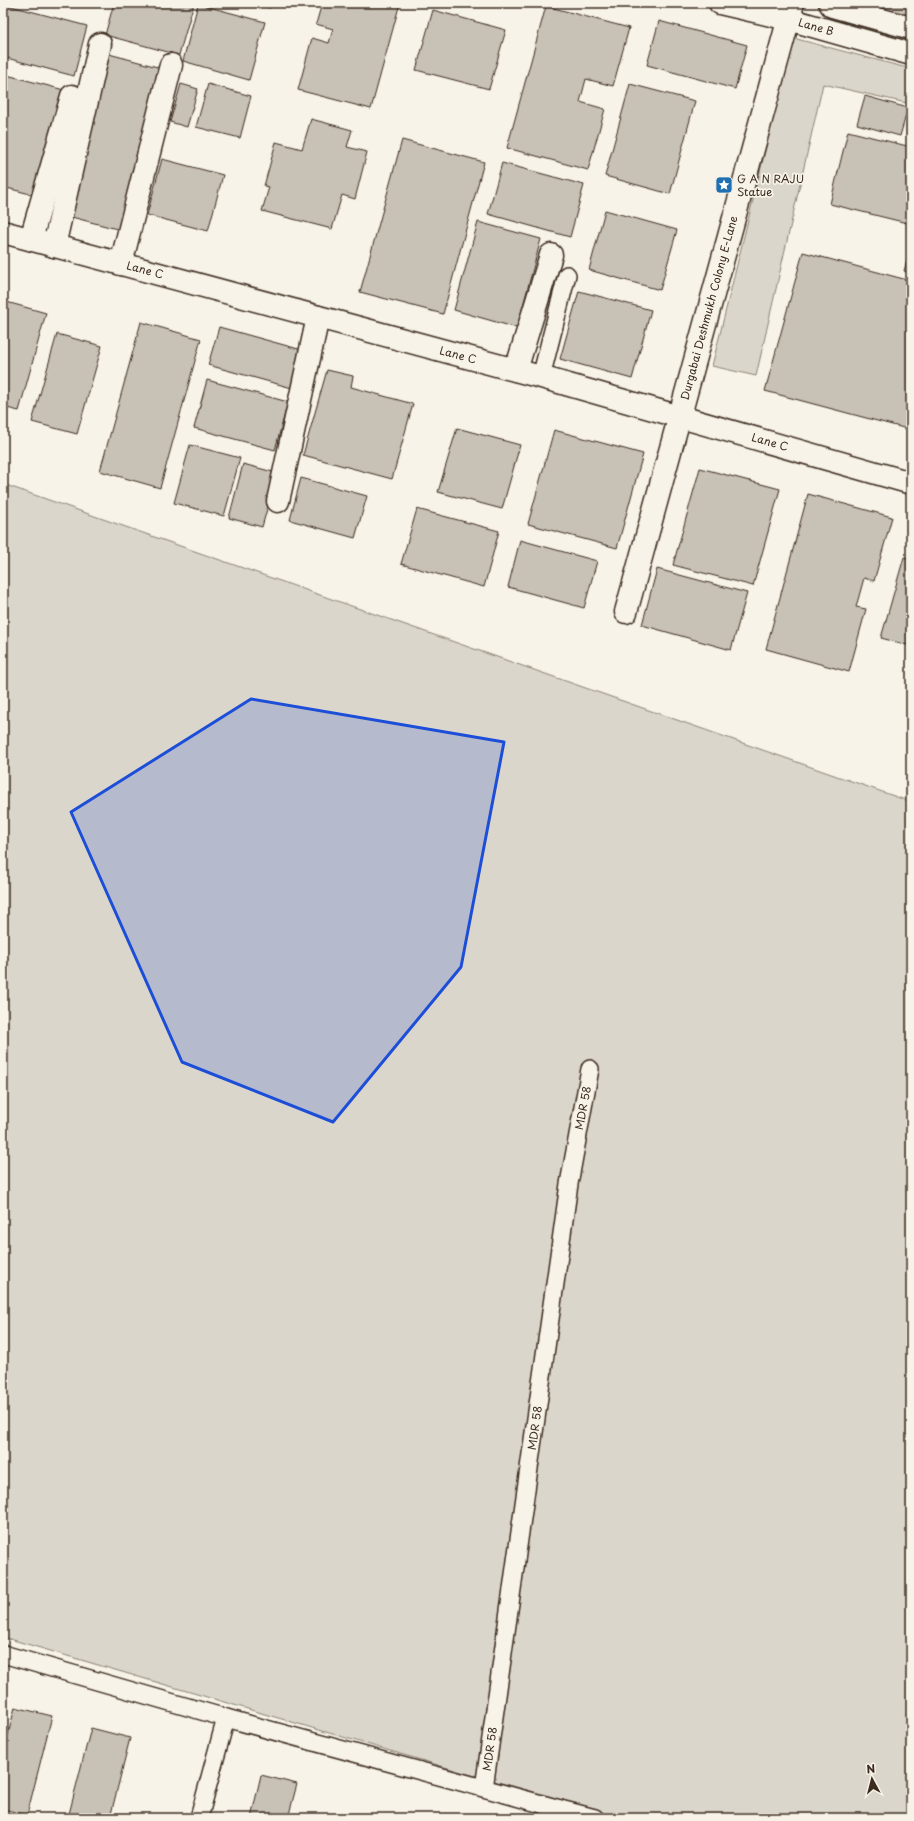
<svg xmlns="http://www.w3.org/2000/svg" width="914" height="1821" font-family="'Playpen Sans',sans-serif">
	<rect width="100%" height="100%" fill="#f7f3e8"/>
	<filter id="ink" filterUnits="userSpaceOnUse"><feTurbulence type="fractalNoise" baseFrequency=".025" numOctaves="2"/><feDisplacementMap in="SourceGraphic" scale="8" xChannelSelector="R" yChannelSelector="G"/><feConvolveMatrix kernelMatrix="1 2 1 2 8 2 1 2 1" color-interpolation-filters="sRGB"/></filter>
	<g filter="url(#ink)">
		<g fill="#dbd6cb" stroke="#8b8074">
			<path d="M 793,38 L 911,69 L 911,104 L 823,84 L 756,376 L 712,366 Z"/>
			<path d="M 3,484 L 911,802 L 911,1818 L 618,1818 L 3,1637 Z"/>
		</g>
		<g fill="#c8c1b6" stroke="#3b2a1e">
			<path d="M 114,3 L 194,3 L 179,55 L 105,35 Z"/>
			<path d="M 251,3 L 271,3 L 270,8 Z"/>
			<path d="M 322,3 L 343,8 L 344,3 L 400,3 L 371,109 L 298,90 L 312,38 L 329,43 L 333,29 L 316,24 Z"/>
			<path d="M 837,3 L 911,3 L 911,23 Z"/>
			<path d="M 198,4 L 265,22 L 249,80 L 183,61 Z"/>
			<path d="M 7,5 L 87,26 L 74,76 L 3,57 L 3,20 Z"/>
			<path d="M 546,6 L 629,28 L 613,86 L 586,79 L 580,102 L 605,109 L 588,170 L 507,148 Z"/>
			<path d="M 433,10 L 506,30 L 489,89 L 416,70 Z"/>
			<path d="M 659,21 L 747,45 L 735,89 L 647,65 Z"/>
			<path d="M 109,54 L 165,69 L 121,230 L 64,215 Z"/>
			<path d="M 3,74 L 64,90 L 34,195 L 3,187 Z"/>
			<path d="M 181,84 L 198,89 L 187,127 L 170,122 Z"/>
			<path d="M 208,84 L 251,96 L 240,138 L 196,127 Z"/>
			<path d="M 630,84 L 695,101 L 670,194 L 605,176 Z"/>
			<path d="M 865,96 L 908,108 L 900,136 L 857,124 Z"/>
			<path d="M 311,119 L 352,130 L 347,147 L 367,152 L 355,199 L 342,195 L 332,229 L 262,211 L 269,187 L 264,186 L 276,142 L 302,149 Z"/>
			<path d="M 848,131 L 911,147 L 911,224 L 830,204 Z"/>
			<path d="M 402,140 L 484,162 L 443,314 L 360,292 Z"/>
			<path d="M 162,159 L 223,175 L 208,231 L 147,215 Z"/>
			<path d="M 502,163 L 584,185 L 570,237 L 488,214 Z"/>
			<path d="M 605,210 L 677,230 L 660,290 L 589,270 Z"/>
			<path d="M 478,222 L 541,239 L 517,328 L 454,310 Z"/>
			<path d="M 911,247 L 911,273 L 904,271 Z"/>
			<path d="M 803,252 L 911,281 L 911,430 L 765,391 Z"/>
			<path d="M 579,291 L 651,310 L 632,379 L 560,359 Z"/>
			<path d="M 3,301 L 46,313 L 19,411 L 3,407 Z"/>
			<path d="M 141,322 L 201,339 L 160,488 L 100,471 Z"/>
			<path d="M 219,327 L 302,350 L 292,388 L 208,365 Z"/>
			<path d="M 57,334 L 102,346 L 77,434 L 32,422 Z"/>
			<path d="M 327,370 L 353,376 L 351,387 L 413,404 L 392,479 L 303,455 Z"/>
			<path d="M 207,380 L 288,402 L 275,450 L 194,428 Z"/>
			<path d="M 457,428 L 520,445 L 502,509 L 438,492 Z"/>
			<path d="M 554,430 L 643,454 L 617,548 L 528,524 Z"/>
			<path d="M 190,445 L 240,458 L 224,516 L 174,503 Z"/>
			<path d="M 243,464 L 277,473 L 262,527 L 229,518 Z"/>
			<path d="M 700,468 L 780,489 L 753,586 L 673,565 Z"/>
			<path d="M 301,478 L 367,496 L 355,538 L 290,520 Z"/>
			<path d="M 808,494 L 892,517 L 874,581 L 864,578 L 856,607 L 866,609 L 849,672 L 766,649 Z"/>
			<path d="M 417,509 L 499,531 L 484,587 L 401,564 Z"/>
			<path d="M 520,540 L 597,561 L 584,608 L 508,587 Z"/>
			<path d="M 904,557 L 911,559 L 911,646 L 881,638 Z"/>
			<path d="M 657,569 L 747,593 L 731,650 L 642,625 Z"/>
			<path d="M 15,1707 L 52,1716 L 27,1815 L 3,1809 L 3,1755 Z"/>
			<path d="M 91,1728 L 130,1738 L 110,1818 L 68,1818 Z"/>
			<path d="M 261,1775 L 297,1784 L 288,1818 L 251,1818 Z"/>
		</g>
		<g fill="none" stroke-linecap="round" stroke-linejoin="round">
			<g stroke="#3b2a1e" stroke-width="20">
				<g id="lane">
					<path d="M 541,377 L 567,275"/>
					<path d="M 3,1654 L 226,1718 L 199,1818"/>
					<path d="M 226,1718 L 560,1809 L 558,1818"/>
					<path d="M 484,1788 L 569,1184 L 590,1069"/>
					<path d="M 560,1809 L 595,1818"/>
				</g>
			</g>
			<g stroke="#3b2a1e" stroke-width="25">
				<g id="street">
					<path d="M 720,3 L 788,19 L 911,54"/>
					<path d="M 830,3 L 832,6 L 911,28"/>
					<path d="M 3,232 L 541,377 L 911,483"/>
					<path d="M 31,239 L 72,96"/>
					<path d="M 54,246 L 100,44"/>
					<path d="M 121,264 L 171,65"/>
					<path d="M 516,370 L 551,255"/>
					<path d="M 278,501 L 318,317"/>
					<path d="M 626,612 L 793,3"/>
				</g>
			</g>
			<use href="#lane" stroke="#f7f3e8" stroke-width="17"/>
			<use href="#street" stroke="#f7f3e8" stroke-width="22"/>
		</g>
	</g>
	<path fill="#1d4ed8" fill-opacity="0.2" stroke="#1d4ed8" stroke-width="3" stroke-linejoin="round" d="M 251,699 L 504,742 L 461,967 L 333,1122 L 182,1062 L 71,812 Z"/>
	<defs>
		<g id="sight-square" transform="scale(0.9)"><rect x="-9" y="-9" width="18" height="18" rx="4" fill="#1f6fb2" stroke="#f7f3e8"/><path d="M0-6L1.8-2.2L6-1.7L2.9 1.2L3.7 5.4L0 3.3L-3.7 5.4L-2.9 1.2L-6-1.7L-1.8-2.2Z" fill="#fff"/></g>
	</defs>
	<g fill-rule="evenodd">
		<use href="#sight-square" x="724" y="185"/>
	</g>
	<g text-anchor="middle" stroke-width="3.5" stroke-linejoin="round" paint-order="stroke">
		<g font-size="11" fill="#3b2a1e" stroke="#f7f3e8">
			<text transform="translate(816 27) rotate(16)" y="4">Lane B</text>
			<text transform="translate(145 270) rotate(15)" y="4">Lane C</text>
			<text transform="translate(709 308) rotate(-75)" y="4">Durgabai Deshmukh Colony E-Lane</text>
			<text transform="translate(458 355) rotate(15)" y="4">Lane C</text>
			<text transform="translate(770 442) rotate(16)" y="4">Lane C</text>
			<text transform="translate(583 1108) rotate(-79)" y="4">MDR 58</text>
			<text transform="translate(535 1428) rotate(-82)" y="4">MDR 58</text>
			<text transform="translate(490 1749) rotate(-82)" y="4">MDR 58</text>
		</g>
		<g font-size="11" fill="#3b2a1e" stroke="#f7f3e8" text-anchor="start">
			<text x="737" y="183">G A N RAJU<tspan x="737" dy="13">Statue</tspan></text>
		</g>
	</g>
	<rect width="914" height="1821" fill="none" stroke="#f7f3e8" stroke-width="16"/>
	<rect x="8" y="8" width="898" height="1805" fill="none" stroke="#3b2a1e" stroke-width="1.5" filter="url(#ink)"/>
	<g transform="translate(872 1779) rotate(353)" stroke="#f7f3e8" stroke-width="3" paint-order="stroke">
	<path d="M0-3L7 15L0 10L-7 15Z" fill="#3b2a1e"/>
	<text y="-6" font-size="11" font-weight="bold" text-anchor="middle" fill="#3b2a1e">N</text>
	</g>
</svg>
